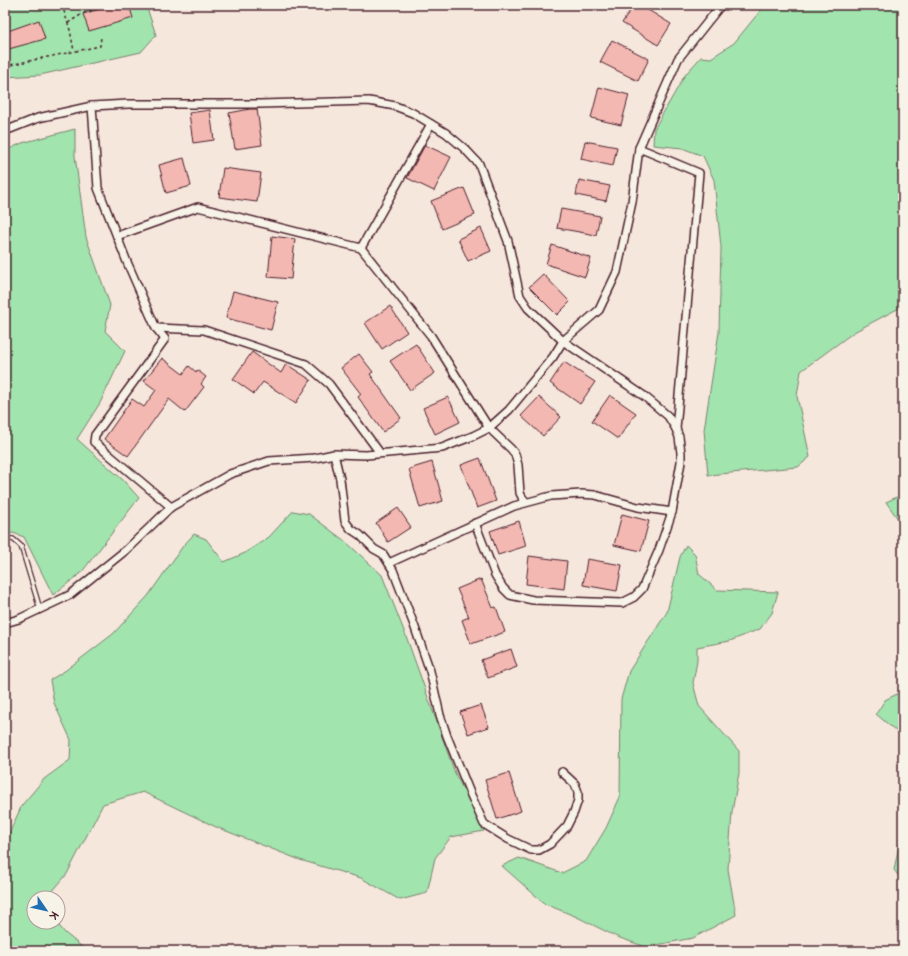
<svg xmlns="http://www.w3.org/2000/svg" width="908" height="956" font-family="Pangolin,sans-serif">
	<rect width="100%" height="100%" fill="#f6e7dd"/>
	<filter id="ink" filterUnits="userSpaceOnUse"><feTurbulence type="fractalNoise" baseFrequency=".025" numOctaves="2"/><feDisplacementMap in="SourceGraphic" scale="8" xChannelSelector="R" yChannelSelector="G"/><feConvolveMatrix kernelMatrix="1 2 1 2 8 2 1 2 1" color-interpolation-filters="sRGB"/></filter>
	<g filter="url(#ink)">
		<g fill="#a2e4ae" stroke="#76826c">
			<path d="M 5,5 L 146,5 L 156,35 L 141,52 L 40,75 L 5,77 Z"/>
			<path d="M 765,5 L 903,5 L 903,306 L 854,332 L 801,371 L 797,396 L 810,457 L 798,467 L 708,475 L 704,430 L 719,332 L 721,247 L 714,180 L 703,156 L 682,148 L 653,145 L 654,129 L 685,75 L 701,57 L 711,58 L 734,43 Z"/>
			<path d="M 75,129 L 75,156 L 86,237 L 110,305 L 105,331 L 125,351 L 100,403 L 77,439 L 123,480 L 139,498 L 81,573 L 53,595 L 24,537 L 13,533 L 5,535 L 5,151 L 22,143 Z"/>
			<path d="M 903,494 L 903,526 L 886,502 Z"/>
			<path d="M 293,511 L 309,514 L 345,541 L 382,575 L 406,636 L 455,773 L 484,831 L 451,837 L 435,858 L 427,893 L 400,900 L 361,878 L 300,860 L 216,827 L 143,792 L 103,804 L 67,874 L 47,898 L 34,898 L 34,922 L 56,922 L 65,933 L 87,951 L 5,951 L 5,842 L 22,805 L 44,779 L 70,760 L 71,740 L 54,703 L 50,680 L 66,670 L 113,634 L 148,596 L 183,546 L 194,534 L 206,539 L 224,562 L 245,553 L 269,537 Z"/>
			<path d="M 686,545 L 695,554 L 699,574 L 717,590 L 778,592 L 772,613 L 760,629 L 730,641 L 697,647 L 697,661 L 693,683 L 699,706 L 739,751 L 739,773 L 732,812 L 728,869 L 736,915 L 693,938 L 646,947 L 617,937 L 577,917 L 545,904 L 502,866 L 519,858 L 562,873 L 586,861 L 606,828 L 620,797 L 621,699 L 629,671 L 667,612 L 680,557 Z"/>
			<path d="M 903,691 L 903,737 L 876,714 L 885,700 Z"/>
			<path d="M 903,839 L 903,881 L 894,870 L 899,845 Z"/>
		</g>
		<g fill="#f4b8b2" stroke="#4a1f2b">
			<path d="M 113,5 L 129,5 L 133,18 L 89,31 L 83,14 Z"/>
			<path d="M 634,5 L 640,5 L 671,24 L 658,45 L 622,23 Z"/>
			<path d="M 39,20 L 45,39 L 5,50 L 5,32 Z"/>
			<path d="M 612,40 L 649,59 L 638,81 L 600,62 Z"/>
			<path d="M 599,87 L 629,95 L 621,125 L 591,118 Z"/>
			<path d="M 250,109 L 257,109 L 262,145 L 235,149 L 229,113 Z"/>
			<path d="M 210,110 L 214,140 L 193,143 L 189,113 Z"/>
			<path d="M 585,141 L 617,147 L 613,166 L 581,159 Z"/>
			<path d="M 425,145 L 451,157 L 434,191 L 407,178 Z"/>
			<path d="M 184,158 L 191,186 L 166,193 L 159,165 Z"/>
			<path d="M 223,168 L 261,173 L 257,202 L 219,197 Z"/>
			<path d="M 579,180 L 610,186 L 606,201 L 576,195 Z"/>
			<path d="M 464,188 L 475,215 L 442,229 L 431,201 Z"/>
			<path d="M 561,209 L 600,216 L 596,235 L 557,228 Z"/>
			<path d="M 481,228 L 491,251 L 468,261 L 458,239 Z"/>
			<path d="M 272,236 L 295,239 L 291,279 L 268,277 Z"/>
			<path d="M 552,245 L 591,258 L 585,277 L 546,264 Z"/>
			<path d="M 543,274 L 570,302 L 557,315 L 529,287 Z"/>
			<path d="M 233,291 L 278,302 L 271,330 L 226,318 Z"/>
			<path d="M 390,306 L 407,332 L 382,349 L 365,323 Z"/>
			<path d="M 416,344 L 435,373 L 410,390 L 390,361 Z"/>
			<path d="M 252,352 L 281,373 L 286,364 L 311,380 L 296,403 L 263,382 L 254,394 L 233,379 Z"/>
			<path d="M 359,354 L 373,372 L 370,374 L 401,418 L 383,432 L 358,397 L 361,394 L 341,368 Z"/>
			<path d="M 162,358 L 183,374 L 189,366 L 196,372 L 197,370 L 206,377 L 201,384 L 204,387 L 185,412 L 169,399 L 128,456 L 104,439 L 132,399 L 144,407 L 156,390 L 144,381 Z"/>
			<path d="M 564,362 L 595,382 L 580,404 L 550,383 Z"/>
			<path d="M 610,395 L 636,413 L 618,439 L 592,421 Z"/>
			<path d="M 448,397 L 460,422 L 435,434 L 423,408 Z"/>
			<path d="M 539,397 L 561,417 L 543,436 L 521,416 Z"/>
			<path d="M 480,458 L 496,501 L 477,508 L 461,465 Z"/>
			<path d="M 432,462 L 443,501 L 420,508 L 409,469 Z"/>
			<path d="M 398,508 L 411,527 L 388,542 L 376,523 Z"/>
			<path d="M 622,514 L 649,521 L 641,551 L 614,545 Z"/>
			<path d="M 519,521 L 526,546 L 498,555 L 490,531 Z"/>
			<path d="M 529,556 L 567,561 L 564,589 L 526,584 Z"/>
			<path d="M 587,559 L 622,565 L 617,591 L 583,585 Z"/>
			<path d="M 481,579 L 493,608 L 496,607 L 505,632 L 471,644 L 462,620 L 469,617 L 457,589 Z"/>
			<path d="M 511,649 L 517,667 L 488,678 L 481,660 Z"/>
			<path d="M 481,705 L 489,727 L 468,734 L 460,712 Z"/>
			<path d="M 509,773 L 521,811 L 497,819 L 485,780 Z"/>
		</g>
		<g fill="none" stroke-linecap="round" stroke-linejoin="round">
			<g stroke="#4a1f2b" stroke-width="6">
				<path id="lane" d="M 5,539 L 13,539 L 21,546 L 40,609"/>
			</g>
			<g stroke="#4a1f2b" stroke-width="10">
				<g id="street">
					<path d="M 92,106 L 98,188 L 127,262 L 156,328 L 165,339 L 95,435 L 94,442 L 171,507"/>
					<path d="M 5,131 L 38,118 L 92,106 L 128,104 L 260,104 L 369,101 L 395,106 L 413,113 L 446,133 L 465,149 L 479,164 L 508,241 L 520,296 L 528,308 L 563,341 L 644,396 L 668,416 L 676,429 L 679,437 L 681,453 L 681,462 L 672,512 L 659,550 L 642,589 L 634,597 L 622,603 L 533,600 L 510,595 L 503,588 L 495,575 L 475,523"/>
					<path d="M 639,148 L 699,173 L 676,429"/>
					<path d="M 117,236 L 198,207 L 361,248 L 431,336 L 489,428 L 511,449 L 515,454 L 518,465 L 520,493 L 522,497 L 526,502"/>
					<path d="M 361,248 L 431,124"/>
					<path d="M 156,328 L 204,330 L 306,364 L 329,384 L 380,453"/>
					<path d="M 334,454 L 340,479 L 345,521 L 351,529 L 360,535 L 374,549 L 383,554 L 393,570 L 414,625 L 430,671 L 440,715 L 447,736 L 470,793 L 484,824 L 508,839 L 531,850 L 539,850 L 550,844 L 567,826 L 574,812 L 578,800 L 578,792 L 575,784 L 562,772"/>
					<path d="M 389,563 L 514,506 L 551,496 L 581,494 L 595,495 L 638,507 L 672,512"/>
					<path d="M 5,623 L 19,619 L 70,595 L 126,550 L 171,507 L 230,474 L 269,461 L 315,458 L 334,454 L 366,455 L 442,448 L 473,436 L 489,428 L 509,410 L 553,357 L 563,341 L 599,310 L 617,272 L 632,202 L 639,148 L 678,59 L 721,5"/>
				</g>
			</g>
			<g stroke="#4a1f2b" stroke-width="1.5" stroke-dasharray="3 3" stroke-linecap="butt">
				<path d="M 62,5 L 70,30 L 74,51"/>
				<path d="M 68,23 L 82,14 L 103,5"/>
				<path d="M 5,66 L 100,46 L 101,37"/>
			</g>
			<use href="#lane" stroke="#f7f3e8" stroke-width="3.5"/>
			<use href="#street" stroke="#f7f3e8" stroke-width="7"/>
		</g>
	</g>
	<rect width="908" height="956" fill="none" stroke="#f7f3e8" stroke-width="20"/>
	<rect x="10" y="10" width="888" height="936" fill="none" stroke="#4a1f2b" stroke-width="1.5" filter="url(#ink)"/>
	<g transform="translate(46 910) rotate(124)"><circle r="19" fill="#f7f3e8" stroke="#b29e9c"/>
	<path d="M0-3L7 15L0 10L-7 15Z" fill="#1f6fb2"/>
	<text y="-6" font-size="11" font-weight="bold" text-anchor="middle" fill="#4a1f2b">K</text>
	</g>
</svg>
